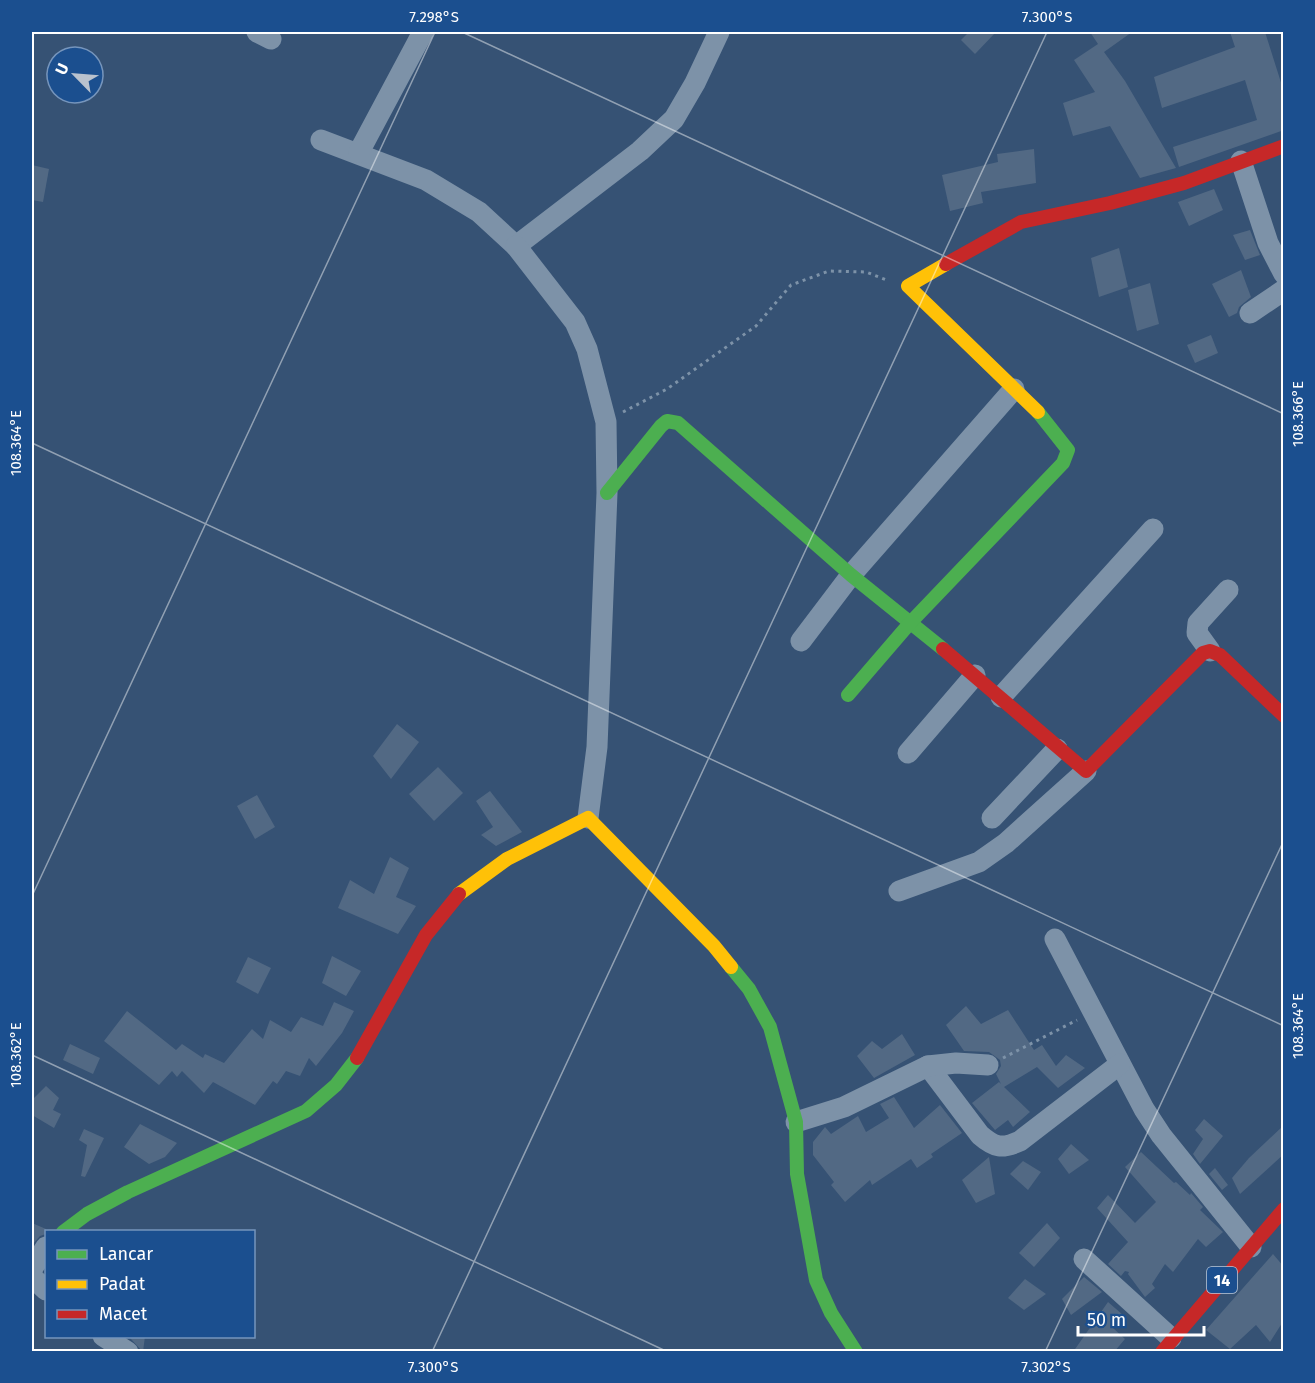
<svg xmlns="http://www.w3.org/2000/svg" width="1315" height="1383" font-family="'Fira Sans',sans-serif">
	<rect width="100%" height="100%" fill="#365274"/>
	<g fill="#526984">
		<path d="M 969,32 L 996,32 L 975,54 L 961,40 Z"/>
		<path d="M 1090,32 L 1132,32 L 1104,52 L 1125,81 L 1176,168 L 1140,178 L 1110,126 L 1073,136 L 1063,103 L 1095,92 L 1074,60 L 1098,44 Z"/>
		<path d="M 1230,32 L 1265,32 L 1284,92 L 1284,130 L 1179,167 L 1173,147 L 1257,120 L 1245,80 L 1162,108 L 1154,77 L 1235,47 Z"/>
		<path d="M 1034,149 L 1036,183 L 981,192 L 983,203 L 950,211 L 942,175 L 998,162 L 997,154 Z"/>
		<path d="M 32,165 L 49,169 L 43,202 L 32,200 Z"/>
		<path d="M 1214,189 L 1223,210 L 1189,226 L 1178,202 Z"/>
		<path d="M 1250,230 L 1260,255 L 1245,260 L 1233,235 Z"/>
		<path d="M 1119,248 L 1128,287 L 1099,297 L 1091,258 Z"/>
		<path d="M 1241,270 L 1251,297 L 1239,307 L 1237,313 L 1229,317 L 1212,284 Z"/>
		<path d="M 1150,283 L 1159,324 L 1137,331 L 1128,290 Z"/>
		<path d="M 1211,335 L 1218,353 L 1195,363 L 1187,345 Z"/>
		<path d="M 397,724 L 419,742 L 391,779 L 373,756 Z"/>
		<path d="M 438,767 L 463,793 L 434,821 L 409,794 Z"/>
		<path d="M 490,791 L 522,832 L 496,846 L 481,835 L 493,827 L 476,801 Z"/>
		<path d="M 257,795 L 275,827 L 255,839 L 237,806 Z"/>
		<path d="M 390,857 L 409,868 L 396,897 L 416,906 L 398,934 L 338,908 L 350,880 L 374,894 Z"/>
		<path d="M 332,956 L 361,971 L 346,996 L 322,983 Z"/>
		<path d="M 248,957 L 271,968 L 258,994 L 236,982 Z"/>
		<path d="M 334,1002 L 354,1011 L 342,1033 L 316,1066 L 309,1058 L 300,1076 L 286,1071 L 277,1084 L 273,1081 L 255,1105 L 213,1082 L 204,1093 L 182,1071 L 177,1077 L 172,1071 L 159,1085 L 104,1041 L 127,1011 L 176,1050 L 182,1044 L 203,1058 L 205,1054 L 224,1063 L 252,1029 L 263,1039 L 270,1020 L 291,1032 L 301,1017 L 323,1026 Z"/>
		<path d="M 966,1006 L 981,1024 L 1008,1010 L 1034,1050 L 1042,1045 L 1056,1066 L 1066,1055 L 1085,1068 L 1058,1088 L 1037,1067 L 1004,1087 L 1030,1112 L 1013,1127 L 1008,1120 L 995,1130 L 972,1103 L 999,1082 L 1001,1084 L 996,1074 L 1001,1066 L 1000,1060 L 989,1052 L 964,1051 L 946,1025 Z"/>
		<path d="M 902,1034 L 915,1055 L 874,1078 L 857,1056 L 872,1041 L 882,1049 Z"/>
		<path d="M 70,1044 L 100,1058 L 93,1074 L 63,1060 Z"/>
		<path d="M 46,1086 L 59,1098 L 53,1110 L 61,1114 L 54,1128 L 32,1115 L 32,1100 Z"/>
		<path d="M 894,1097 L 914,1128 L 940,1105 L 962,1133 L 931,1154 L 933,1157 L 917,1168 L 911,1159 L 872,1185 L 870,1180 L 845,1202 L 831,1185 L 834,1182 L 813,1155 L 813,1142 L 825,1127 L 831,1134 L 858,1116 L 866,1132 L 889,1118 L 880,1104 Z"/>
		<path d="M 1204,1119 L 1223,1136 L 1200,1164 L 1193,1154 L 1203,1139 L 1195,1130 Z"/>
		<path d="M 140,1124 L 177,1143 L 165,1157 L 149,1164 L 124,1147 Z"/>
		<path d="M 1284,1125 L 1284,1154 L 1240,1194 L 1232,1178 L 1249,1158 Z"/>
		<path d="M 84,1129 L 104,1138 L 85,1177 L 81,1176 L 87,1145 L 79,1140 Z"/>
		<path d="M 1071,1144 L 1089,1160 L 1069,1174 L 1058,1159 Z"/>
		<path d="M 1141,1152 L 1174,1183 L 1176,1182 L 1190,1195 L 1191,1193 L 1203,1207 L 1200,1210 L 1223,1232 L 1206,1247 L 1198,1239 L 1173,1272 L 1165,1264 L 1152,1284 L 1155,1288 L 1145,1297 L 1128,1274 L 1129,1272 L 1125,1271 L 1121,1276 L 1108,1264 L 1128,1242 L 1097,1208 L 1108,1195 L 1135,1223 L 1156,1202 L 1125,1167 Z"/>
		<path d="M 989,1157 L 995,1194 L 976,1203 L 962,1180 Z"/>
		<path d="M 1023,1161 L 1041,1172 L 1028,1190 L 1010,1174 Z"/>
		<path d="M 1215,1168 L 1228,1185 L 1222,1190 L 1209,1174 Z"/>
		<path d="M 32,1223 L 46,1229 L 46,1234 L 40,1236 L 32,1245 Z"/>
		<path d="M 1047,1223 L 1060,1238 L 1034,1267 L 1019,1253 Z"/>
		<path d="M 1273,1254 L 1284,1267 L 1284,1320 L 1270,1342 L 1256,1325 L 1230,1349 L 1206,1330 Z"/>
		<path d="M 1084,1277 L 1102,1292 L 1071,1315 L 1062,1299 Z"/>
		<path d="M 1025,1279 L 1046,1294 L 1024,1310 L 1008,1298 Z"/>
		<path d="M 1108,1302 L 1123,1315 L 1113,1328 L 1125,1339 L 1114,1352 L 1073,1352 Z"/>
		<path d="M 131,1336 L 145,1336 L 143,1352 L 130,1338 Z"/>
	</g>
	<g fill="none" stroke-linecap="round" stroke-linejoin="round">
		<g stroke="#7d92a8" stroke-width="3" stroke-dasharray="3 4.5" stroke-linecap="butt">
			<path d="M 623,412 L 667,389 L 756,326 L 791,285 L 829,271 L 866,272 L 889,281"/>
			<path d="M 1003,1058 L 1077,1020"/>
		</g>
		<g stroke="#7d92a8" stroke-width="21">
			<path d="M 257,32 L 271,39"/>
			<path d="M 321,140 L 426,180 L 479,212 L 516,246 L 640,151 L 674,119 L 695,83 L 719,32"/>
			<path d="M 359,152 L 423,32"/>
			<path d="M 1241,161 L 1268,243 L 1284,274"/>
			<path d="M 516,246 L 575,322 L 587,349 L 606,422 L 607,493 L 597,747 L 588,818"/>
			<path d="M 1250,313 L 1284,290"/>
			<path d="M 801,641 L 851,575 L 1014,389"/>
			<path d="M 1210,651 L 1197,633 L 1198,623 L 1228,590"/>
			<path d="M 1001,697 L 1153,529"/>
			<path d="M 908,753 L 975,675"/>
			<path d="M 992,818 L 1057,749"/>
			<path d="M 899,891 L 979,862 L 1006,843 L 1086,771"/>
			<path d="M 1055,939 L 1144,1109 L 1161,1135 L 1251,1247"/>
			<path d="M 928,1066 L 980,1135 C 995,1148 1002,1149 1020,1141 L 1120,1064"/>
			<path d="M 796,1122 L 844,1107 L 928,1066 L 956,1063 L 988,1065"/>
			<path d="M 1084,1259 L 1171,1338"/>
			<path d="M 32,1269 L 46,1247"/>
			<path d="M 32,1277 L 46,1290"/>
			<path d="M 103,1336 L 128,1352"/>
		</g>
		<g stroke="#4caf50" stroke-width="14">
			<path d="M 607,493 L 661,426 L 667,421 L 678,423 L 851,575 L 943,649"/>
			<path d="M 848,695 L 910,623 L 1063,463 L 1068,450 L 1038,412"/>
			<path d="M 731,967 L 749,989 L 770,1027 L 796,1122 L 797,1174 L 816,1280 L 831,1313 L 856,1352"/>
			<path d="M 63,1232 L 87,1214 L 128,1192 L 306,1111 L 336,1085 L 357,1058"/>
		</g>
		<g stroke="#ffc107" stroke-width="14">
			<path d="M 946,264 L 908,286 L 1038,412"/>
			<path d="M 459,894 L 507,859 L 588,818 L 714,946 L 731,967"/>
		</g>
		<g stroke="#c62828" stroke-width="14">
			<path d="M 946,264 L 1021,222 L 1110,203 L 1184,183 L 1284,146"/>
			<path d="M 943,649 L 1086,771 L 1203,653 L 1210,651 L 1220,655 L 1284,716"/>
			<path d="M 357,1058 L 426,935 L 459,894"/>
			<path d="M 1162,1352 L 1284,1209"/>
		</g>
	</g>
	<path fill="none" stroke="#fff" stroke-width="1.5" stroke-opacity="0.45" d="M 462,32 L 1284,414M 32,443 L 1284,1026M 32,896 L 435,32M 32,1055 L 668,1352M 432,1352 L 1047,32M 1045,1352 L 1284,840"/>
	<g text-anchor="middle" stroke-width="5" stroke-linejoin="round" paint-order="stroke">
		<rect fill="#1b4f8f" stroke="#bbcadd" stroke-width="1.5" x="1207" y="1267" width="30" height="26" rx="4.5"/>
		<g font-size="16" font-weight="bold" fill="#fff">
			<text x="1222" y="1286">14</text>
		</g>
	</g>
	<rect width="1315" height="1383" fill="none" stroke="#1b4f8f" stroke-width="66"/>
	<rect x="45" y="1230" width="210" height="108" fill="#1b4f8f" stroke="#7695bc" stroke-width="1.5"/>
	<rect x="57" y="1250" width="30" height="9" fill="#4caf50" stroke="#7695bc" stroke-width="1.5"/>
	<text x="99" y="1260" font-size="18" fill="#ffffff">Lancar</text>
	<rect x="57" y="1280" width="30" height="9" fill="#ffc107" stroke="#7695bc" stroke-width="1.5"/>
	<text x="99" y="1290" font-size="18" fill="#ffffff">Padat</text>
	<rect x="57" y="1310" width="30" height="9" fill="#c62828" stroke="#7695bc" stroke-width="1.5"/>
	<text x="99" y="1320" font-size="18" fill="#ffffff">Macet</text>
	<g transform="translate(75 75) rotate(295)"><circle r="28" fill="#1b4f8f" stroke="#7695bc" stroke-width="1.5"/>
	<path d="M0-4.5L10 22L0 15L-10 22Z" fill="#b9c2ce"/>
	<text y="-9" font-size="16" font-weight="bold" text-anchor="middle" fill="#ffffff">U</text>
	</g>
	<path d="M1078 1326v9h126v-9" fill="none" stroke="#ffffff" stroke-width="3"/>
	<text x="1087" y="1326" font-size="18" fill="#ffffff" stroke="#1b4f8f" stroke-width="4.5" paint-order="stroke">50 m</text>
	<rect x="33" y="33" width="1249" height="1317" fill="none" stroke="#fff" stroke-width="2"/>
	<g font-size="15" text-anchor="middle" fill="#fff">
		<text x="434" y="22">7.298°S</text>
		<text x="1047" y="22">7.300°S</text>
		<text transform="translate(1298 414) rotate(-90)" y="5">108.366°E</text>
		<text transform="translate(16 443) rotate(-90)" y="5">108.364°E</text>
		<text transform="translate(1298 1026) rotate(-90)" y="5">108.364°E</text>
		<text transform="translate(16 1055) rotate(-90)" y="5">108.362°E</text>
		<text x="433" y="1372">7.300°S</text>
		<text x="1046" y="1372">7.302°S</text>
	</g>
</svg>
